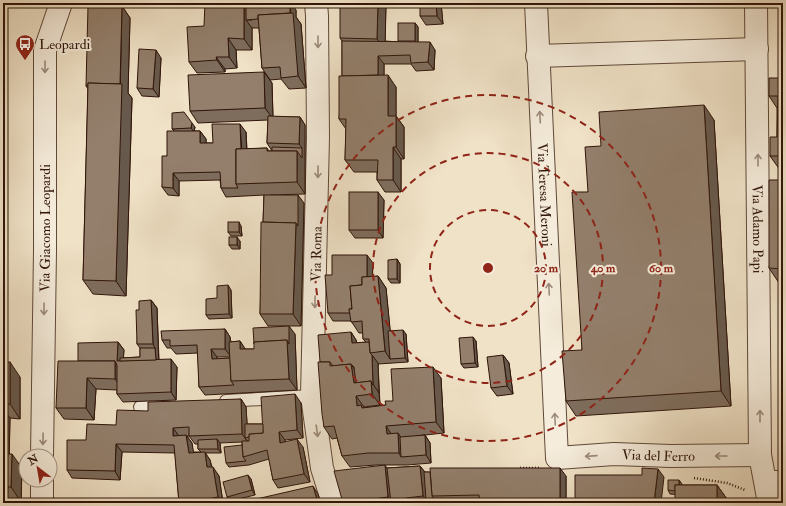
<svg xmlns="http://www.w3.org/2000/svg" width="786" height="506" font-family="'IM FELL Double Pica',serif">
	<rect width="100%" height="100%" fill="#f0e2c7"/>
	<filter id="stains"><feTurbulence type="fractalNoise" baseFrequency=".005" numOctaves="4"/><feColorMatrix values="0 0 0 0 .2 0 0 0 0 .09 0 0 0 0 .02 0 0 0 .5 -.17"/></filter>
	<radialGradient id="worn" r=".72"><stop offset=".6" stop-color="#630" stop-opacity="0"/><stop offset="1" stop-color="#630" stop-opacity=".3"/></radialGradient>
	<g fill="none" stroke-linecap="round" stroke-linejoin="round">
		<g stroke="#5f4838" stroke-width="14">
			<g id="service">
				<path d="M 226,401 L 312,396"/>
				<path d="M 140,407 L 163,405"/>
			</g>
		</g>
		<g stroke="#5f4838" stroke-width="24">
			<g id="minor">
				<path id="s1" d="M 536,3 L 557,458 L 614,454 L 671,456 L 760,455"/>
				<path d="M 537,56 L 757,49"/>
				<path d="M 766,482 L 783,482"/>
			</g>
		</g>
		<g stroke="#5f4838" stroke-width="24">
			<g id="tertiary">
				<path d="M 316,3 L 317,16 L 318,137 L 312,396 L 322,468 L 333,503"/>
				<path id="s2" d="M 756,3 L 760,455 L 769,503"/>
				<path id="s3" d="M 42,456 L 45,251 L 45,50 L 61,3"/>
				<path d="M 42,503 L 42,480"/>
			</g>
		</g>
		<g stroke="#2f1409" stroke-width="2.5" stroke-dasharray="1 2" stroke-linecap="butt">
			<path d="M 520,468 L 539,468"/>
			<path d="M 694,478 L 727,483 L 745,490"/>
		</g>
		<use href="#service" stroke="#f5ecdb" stroke-width="12"/>
		<use href="#minor" stroke="#f5ecdb" stroke-width="22"/>
		<use href="#tertiary" stroke="#f5ecdb" stroke-width="22"/>
	</g>
	<g fill="#7e6d5d" stroke="#2f1409" fill-rule="evenodd">
		<path d="M 441,3 L 443,24 L 426,25 L 420,16 Z"/>
		<path d="M 779,3 L 783,3 L 783,5 L 780,5 Z"/>
		<path d="M 386,4 L 385,41 L 399,42 L 398,41 L 415,23 L 418,27 L 418,42 L 435,50 L 434,70 L 416,71 L 411,64 L 384,64 L 384,75 L 396,87 L 396,116 L 404,127 L 404,159 L 401,159 L 401,192 L 385,192 L 377,180 L 377,172 L 354,172 L 345,160 L 346,129 L 339,119 L 342,76 L 342,41 L 340,38 Z"/>
		<path d="M 252,5 L 296,10 L 296,17 L 301,24 L 306,88 L 289,89 L 281,79 L 270,80 L 262,68 L 259,28 L 252,28 L 252,50 L 236,50 L 237,68 L 225,69 L 225,72 L 197,73 L 189,62 L 204,26 Z"/>
		<path d="M 122,6 L 130,18 L 128,93 L 132,98 L 126,296 L 93,294 L 83,280 L 88,89 L 86,86 Z"/>
		<path d="M 161,58 L 159,97 L 142,96 L 137,88 Z"/>
		<path d="M 264,72 L 272,83 L 273,117 L 300,117 L 305,125 L 305,194 L 271,195 L 304,203 L 301,326 L 268,326 L 260,314 L 264,195 L 226,197 L 221,188 L 220,180 L 179,181 L 179,196 L 168,195 L 162,187 L 167,156 L 174,131 L 172,129 L 195,127 L 194,131 L 200,131 L 206,139 L 206,143 L 213,143 L 246,132 L 247,149 L 267,148 L 269,151 L 272,151 L 267,143 L 268,120 L 198,123 L 190,111 Z"/>
		<path d="M 783,78 L 783,170 L 780,170 L 770,156 L 777,137 L 777,108 L 769,96 Z"/>
		<path d="M 714,120 L 731,406 L 576,416 L 566,401 L 582,350 L 588,192 L 601,146 Z"/>
		<path d="M 783,180 L 783,283 L 779,283 L 769,268 Z"/>
		<path d="M 384,200 L 383,238 L 355,238 L 349,230 Z"/>
		<path d="M 241,226 L 242,236 L 231,236 L 228,232 Z"/>
		<path d="M 240,241 L 240,249 L 232,249 L 229,245 Z"/>
		<path d="M 397,259 L 400,264 L 400,283 L 391,283 L 388,279 Z"/>
		<path d="M 373,263 L 372,277 L 378,276 L 386,288 L 390,331 L 406,334 L 408,362 L 378,364 L 378,363 L 380,405 L 364,407 L 364,408 L 386,405 L 393,401 L 441,378 L 444,433 L 416,436 L 425,435 L 430,443 L 431,463 L 407,465 L 376,465 L 350,467 L 342,456 L 337,438 L 332,439 L 324,427 L 320,362 L 351,332 L 356,340 L 357,343 L 366,342 L 363,339 L 363,333 L 359,333 L 351,321 L 333,321 L 328,313 L 332,275 Z"/>
		<path d="M 231,290 L 232,318 L 209,319 L 206,315 L 217,298 Z"/>
		<path d="M 151,300 L 157,308 L 159,360 L 177,367 L 176,400 L 123,402 L 117,394 L 117,390 L 96,389 L 94,420 L 64,419 L 56,408 L 78,361 L 118,342 L 124,350 L 123,358 L 140,357 L 140,348 L 137,344 L 139,310 Z"/>
		<path d="M 225,329 L 230,337 L 231,342 L 240,341 L 245,349 L 254,349 L 295,334 L 297,390 L 205,395 L 199,387 L 198,353 L 176,354 L 171,348 L 167,348 L 162,340 ZM 217,357 L 230,357 L 230,358 L 217,359 Z"/>
		<path d="M 476,341 L 478,367 L 464,368 L 461,364 Z"/>
		<path d="M 503,355 L 509,363 L 513,394 L 497,396 L 491,388 Z"/>
		<path d="M 3,362 L 20,377 L 20,419 L 10,418 L 9,454 L 22,468 L 21,502 L 3,501 Z"/>
		<path d="M 241,399 L 246,407 L 247,424 L 263,424 L 301,403 L 303,438 L 285,440 L 285,442 L 303,447 L 310,482 L 278,488 L 273,480 L 269,459 L 249,465 L 229,467 L 226,463 L 242,445 L 242,442 L 220,443 L 221,453 L 205,453 L 210,460 L 212,467 L 219,476 L 223,503 L 179,503 L 175,453 L 122,452 L 120,480 L 72,478 L 67,470 L 86,440 L 116,425 L 148,411 ZM 187,436 L 189,436 L 195,444 L 198,444 L 198,449 L 201,452 L 193,452 L 192,443 Z"/>
		<path d="M 420,466 L 425,472 L 566,476 L 566,503 L 343,503 L 387,468 Z"/>
		<path d="M 251,479 L 255,495 L 230,501 L 227,497 Z"/>
		<path d="M 679,480 L 682,485 L 717,485 L 727,499 L 670,494 L 668,490 Z"/>
	</g>
	<g fill="#67594c" stroke="#2f1409">
		<path d="M 244,3 L 252,3 L 252,20 L 246,20 L 252,28 L 252,50 L 244,39 Z"/>
		<path d="M 290,3 L 291,3 L 296,10 L 296,17 L 301,24 L 306,88 L 298,76 L 291,16 Z"/>
		<path d="M 378,3 L 386,3 L 386,4 L 385,50 L 377,39 Z"/>
		<path d="M 436,3 L 441,3 L 443,24 L 437,16 Z"/>
		<path d="M 122,6 L 130,18 L 128,93 L 132,98 L 126,296 L 116,281 Z"/>
		<path d="M 415,23 L 418,27 L 418,45 L 415,41 Z"/>
		<path d="M 228,38 L 236,50 L 237,68 L 229,57 Z"/>
		<path d="M 430,42 L 435,50 L 434,70 L 428,62 Z"/>
		<path d="M 156,50 L 161,58 L 159,97 L 153,89 Z"/>
		<path d="M 378,56 L 384,64 L 384,87 L 378,79 Z"/>
		<path d="M 216,57 L 225,69 L 225,72 L 217,60 Z"/>
		<path d="M 264,72 L 272,83 L 273,119 L 265,108 Z"/>
		<path d="M 388,75 L 396,87 L 396,128 L 388,116 Z"/>
		<path d="M 704,105 L 714,120 L 731,406 L 721,391 Z"/>
		<path d="M 396,116 L 404,127 L 404,159 L 396,147 Z"/>
		<path d="M 300,117 L 305,125 L 305,194 L 297,182 L 297,151 L 302,148 L 299,144 Z"/>
		<path d="M 192,123 L 195,127 L 194,132 L 191,128 Z"/>
		<path d="M 240,124 L 246,132 L 247,161 L 242,153 Z"/>
		<path d="M 200,131 L 206,139 L 206,151 L 200,143 Z"/>
		<path d="M 393,147 L 401,159 L 401,192 L 393,180 Z"/>
		<path d="M 173,173 L 179,181 L 179,196 L 173,188 Z"/>
		<path d="M 378,192 L 384,200 L 383,238 L 378,230 Z"/>
		<path d="M 298,195 L 304,203 L 301,326 L 293,314 L 296,223 Z"/>
		<path d="M 239,222 L 241,226 L 242,236 L 239,232 Z"/>
		<path d="M 237,237 L 240,241 L 240,249 L 237,245 Z"/>
		<path d="M 367,255 L 373,263 L 372,289 L 367,281 Z"/>
		<path d="M 397,259 L 400,264 L 400,283 L 397,279 Z"/>
		<path d="M 378,276 L 386,288 L 393,358 L 390,359 L 385,351 Z"/>
		<path d="M 228,285 L 231,290 L 232,318 L 229,314 Z"/>
		<path d="M 151,300 L 157,308 L 159,368 L 156,364 L 155,348 L 153,344 Z"/>
		<path d="M 289,326 L 295,334 L 297,390 L 289,379 L 287,340 Z"/>
		<path d="M 225,329 L 230,337 L 231,357 L 225,349 Z"/>
		<path d="M 403,330 L 406,334 L 408,362 L 405,358 Z"/>
		<path d="M 351,332 L 356,340 L 357,351 L 352,343 Z"/>
		<path d="M 473,337 L 476,341 L 478,367 L 475,363 Z"/>
		<path d="M 240,341 L 248,353 L 240,349 Z"/>
		<path d="M 118,342 L 124,350 L 123,365 L 117,361 Z"/>
		<path d="M 211,349 L 217,357 L 217,368 L 212,359 Z"/>
		<path d="M 372,355 L 378,363 L 379,393 L 373,385 Z"/>
		<path d="M 503,355 L 509,363 L 513,394 L 507,386 Z"/>
		<path d="M 171,359 L 177,367 L 176,400 L 171,392 Z"/>
		<path d="M 115,361 L 123,373 L 123,390 L 115,379 Z"/>
		<path d="M 10,362 L 20,377 L 20,419 L 10,404 Z"/>
		<path d="M 351,364 L 359,376 L 361,386 L 354,383 Z"/>
		<path d="M 433,367 L 441,378 L 444,433 L 436,422 Z"/>
		<path d="M 87,378 L 96,389 L 94,420 L 86,408 Z"/>
		<path d="M 371,381 L 379,393 L 380,405 L 372,394 Z"/>
		<path d="M 295,394 L 301,403 L 303,438 L 297,430 Z"/>
		<path d="M 356,396 L 364,407 L 364,410 L 357,406 Z"/>
		<path d="M 241,399 L 246,407 L 248,437 L 245,438 L 248,442 L 242,434 Z"/>
		<path d="M 3,409 L 10,418 L 9,468 L 3,460 Z"/>
		<path d="M 386,426 L 394,438 L 387,434 Z"/>
		<path d="M 173,428 L 179,436 L 173,436 Z"/>
		<path d="M 279,432 L 285,440 L 286,451 L 280,443 Z"/>
		<path d="M 398,433 L 406,445 L 401,457 L 399,453 Z"/>
		<path d="M 186,435 L 192,443 L 195,461 L 189,453 Z"/>
		<path d="M 425,435 L 430,443 L 431,463 L 426,455 Z"/>
		<path d="M 217,439 L 220,443 L 221,453 L 218,449 Z"/>
		<path d="M 297,439 L 303,447 L 310,482 L 304,474 Z"/>
		<path d="M 116,444 L 122,452 L 120,480 L 115,471 Z"/>
		<path d="M 205,452 L 210,460 L 213,475 L 207,467 Z"/>
		<path d="M 12,454 L 22,468 L 21,502 L 11,487 Z"/>
		<path d="M 385,465 L 393,477 L 392,503 L 388,497 Z"/>
		<path d="M 420,466 L 426,474 L 426,500 L 428,503 L 423,496 Z"/>
		<path d="M 213,467 L 219,476 L 223,503 L 222,503 L 218,497 Z"/>
		<path d="M 560,468 L 566,476 L 566,503 L 560,503 Z"/>
		<path d="M 658,469 L 664,477 L 661,503 L 654,503 Z"/>
		<path d="M 248,475 L 251,479 L 255,495 L 252,490 Z"/>
		<path d="M 679,480 L 682,484 L 682,495 L 679,491 Z"/>
		<path d="M 717,485 L 727,499 L 727,503 L 717,503 Z"/>
		<path d="M 313,486 L 318,494 L 321,503 L 318,503 Z"/>
		<path d="M 406,498 L 410,503 L 406,503 Z"/>
	</g>
	<g fill="#937f6c" stroke="#2f1409">
		<path d="M 205,3 L 244,3 L 244,39 L 228,38 L 229,57 L 216,57 L 217,60 L 189,62 L 187,27 L 204,26 Z"/>
		<path d="M 272,3 L 290,3 L 290,13 L 258,15 L 258,19 L 246,20 L 246,5 Z"/>
		<path d="M 340,3 L 378,3 L 377,39 L 340,38 Z"/>
		<path d="M 420,3 L 436,3 L 437,16 L 420,16 Z"/>
		<path d="M 88,6 L 122,6 L 120,84 L 88,83 L 88,86 L 86,86 Z"/>
		<path d="M 293,13 L 298,76 L 281,78 L 280,67 L 262,68 L 258,15 Z"/>
		<rect x="398" y="23" width="17" height="18"/>
		<path d="M 342,41 L 430,42 L 428,62 L 411,63 L 410,55 L 378,56 L 378,75 L 342,76 Z"/>
		<path d="M 139,49 L 156,50 L 153,89 L 137,88 Z"/>
		<path d="M 264,72 L 265,108 L 190,111 L 188,75 Z"/>
		<path d="M 388,75 L 388,116 L 396,116 L 396,147 L 393,147 L 393,180 L 377,180 L 378,160 L 345,160 L 346,119 L 339,119 L 339,76 Z"/>
		<path d="M 769,78 L 783,78 L 783,156 L 770,156 L 770,137 L 777,137 L 778,96 L 769,96 Z"/>
		<path d="M 88,83 L 122,84 L 116,281 L 83,280 Z"/>
		<path d="M 704,105 L 721,391 L 566,401 L 562,351 L 582,350 L 572,192 L 588,192 L 585,147 L 601,146 L 599,112 Z"/>
		<path d="M 184,112 L 192,123 L 191,128 L 172,129 L 172,113 Z"/>
		<path d="M 268,116 L 300,117 L 299,144 L 267,143 Z"/>
		<path d="M 212,124 L 240,124 L 241,149 L 236,149 L 236,184 L 238,188 L 221,188 L 220,172 L 173,173 L 173,188 L 162,187 L 162,156 L 167,156 L 167,131 L 200,131 L 200,143 L 213,143 Z"/>
		<path d="M 272,147 L 302,148 L 302,158 L 297,151 L 272,151 Z"/>
		<path d="M 267,148 L 267,151 L 297,151 L 297,182 L 236,184 L 236,149 Z"/>
		<path d="M 769,180 L 783,180 L 783,269 L 769,268 Z"/>
		<rect x="349" y="192" width="29" height="38"/>
		<path d="M 264,195 L 298,195 L 298,226 L 296,223 L 263,222 Z"/>
		<rect x="228" y="222" width="11" height="10"/>
		<path d="M 261,222 L 296,223 L 293,314 L 260,314 Z"/>
		<rect x="229" y="237" width="8" height="8"/>
		<path d="M 332,255 L 367,255 L 367,277 L 362,277 L 362,285 L 350,286 L 352,309 L 349,309 L 350,313 L 328,313 L 325,275 L 332,275 Z"/>
		<path d="M 397,259 L 397,279 L 388,279 L 388,260 Z"/>
		<path d="M 378,276 L 385,351 L 370,353 L 369,339 L 363,339 L 362,321 L 351,322 L 349,309 L 352,309 L 350,286 L 362,285 L 362,277 Z"/>
		<path d="M 228,285 L 229,314 L 206,315 L 206,299 L 217,298 L 217,286 Z"/>
		<path d="M 151,300 L 153,344 L 137,344 L 136,310 L 139,310 L 139,301 Z"/>
		<path d="M 289,326 L 289,344 L 287,340 L 254,342 L 254,344 L 253,328 Z"/>
		<path d="M 225,329 L 225,349 L 211,349 L 212,359 L 230,358 L 231,381 L 234,385 L 199,387 L 197,345 L 170,346 L 170,340 L 162,340 L 161,331 Z"/>
		<path d="M 403,330 L 405,358 L 390,359 L 388,331 Z"/>
		<path d="M 351,332 L 352,343 L 369,342 L 370,353 L 372,355 L 373,385 L 371,381 L 356,383 L 354,367 L 351,364 L 333,366 L 330,362 L 320,362 L 318,335 Z"/>
		<path d="M 473,337 L 475,363 L 461,364 L 459,338 Z"/>
		<path d="M 287,340 L 289,379 L 231,381 L 229,342 L 240,341 L 240,349 L 254,349 L 254,342 Z"/>
		<path d="M 118,342 L 117,361 L 171,359 L 171,392 L 117,394 L 117,365 L 115,361 L 78,361 L 78,343 Z"/>
		<path d="M 140,348 L 155,348 L 156,360 L 120,361 L 120,358 L 140,357 Z"/>
		<path d="M 503,355 L 507,386 L 491,388 L 487,357 Z"/>
		<path d="M 58,361 L 115,361 L 115,379 L 87,378 L 86,408 L 56,408 Z"/>
		<rect x="3" y="362" width="7" height="42"/>
		<path d="M 318,362 L 330,362 L 330,366 L 351,364 L 354,383 L 371,381 L 372,394 L 356,396 L 357,406 L 361,405 L 362,408 L 386,405 L 385,401 L 393,401 L 391,369 L 433,367 L 436,422 L 386,426 L 387,434 L 398,433 L 399,453 L 368,453 L 342,456 L 334,426 L 324,427 L 322,414 Z"/>
		<path d="M 295,394 L 297,430 L 279,432 L 280,443 L 297,439 L 304,474 L 273,480 L 267,450 L 243,457 L 242,441 L 249,441 L 249,434 L 263,433 L 261,397 Z"/>
		<path d="M 241,399 L 242,434 L 189,436 L 189,427 L 173,428 L 173,436 L 186,435 L 189,453 L 205,452 L 207,467 L 213,467 L 218,497 L 188,503 L 179,503 L 174,445 L 116,444 L 115,471 L 67,470 L 67,440 L 86,440 L 87,424 L 116,425 L 117,410 L 148,411 L 148,402 Z"/>
		<path d="M 245,424 L 263,424 L 263,433 L 249,434 L 249,437 L 245,438 Z"/>
		<path d="M 425,435 L 426,455 L 401,457 L 400,437 Z"/>
		<path d="M 217,439 L 218,449 L 198,449 L 198,440 Z"/>
		<path d="M 242,445 L 243,457 L 246,461 L 226,463 L 224,447 Z"/>
		<path d="M 3,454 L 12,454 L 11,487 L 3,487 Z"/>
		<path d="M 385,465 L 388,497 L 366,500 L 367,503 L 343,503 L 334,471 Z"/>
		<path d="M 420,466 L 423,496 L 406,498 L 406,503 L 391,503 L 387,468 Z"/>
		<path d="M 430,468 L 560,468 L 560,503 L 480,503 L 479,495 L 432,496 Z"/>
		<path d="M 642,468 L 658,469 L 654,503 L 575,503 L 575,475 L 642,475 Z"/>
		<path d="M 424,472 L 430,472 L 432,496 L 434,500 L 426,500 Z"/>
		<path d="M 248,475 L 252,490 L 227,497 L 223,482 Z"/>
		<path d="M 668,480 L 679,480 L 679,485 L 675,485 L 675,491 L 668,490 Z"/>
		<rect x="675" y="485" width="42" height="18"/>
		<path d="M 313,486 L 318,503 L 239,503 Z"/>
		<path d="M 467,501 L 467,503 L 454,503 Z"/>
	</g>
	<defs><path id="oneway-shaft" d="M-6 0H5M1.5-3L5.5 0L1.5 3" fill="none" stroke-width="1.6" stroke-linecap="round" stroke-linejoin="round"/></defs>
	<g stroke="#9c8b7c">
		<use href="#oneway-shaft" transform="translate(318 42) rotate(90)"/>
		<use href="#oneway-shaft" transform="translate(45 67) rotate(90)"/>
		<use href="#oneway-shaft" transform="translate(540 117) rotate(-93)"/>
		<use href="#oneway-shaft" transform="translate(758 160) rotate(-90)"/>
		<use href="#oneway-shaft" transform="translate(318 172) rotate(91)"/>
		<use href="#oneway-shaft" transform="translate(549 289) rotate(-93)"/>
		<use href="#oneway-shaft" transform="translate(315 302) rotate(91)"/>
		<use href="#oneway-shaft" transform="translate(44 309) rotate(91)"/>
		<use href="#oneway-shaft" transform="translate(760 416) rotate(-90)"/>
		<use href="#oneway-shaft" transform="translate(555 419) rotate(-93)"/>
		<use href="#oneway-shaft" transform="translate(317 431) rotate(82)"/>
		<use href="#oneway-shaft" transform="translate(43 439) rotate(91)"/>
		<use href="#oneway-shaft" transform="translate(591 456) rotate(176)"/>
		<use href="#oneway-shaft" transform="translate(721 456) rotate(180)"/>
	</g>
	<g fill="none" stroke="#8f2418" stroke-width="2" stroke-dasharray="7 5">
		<circle cx="488" cy="268" r="58"/>
		<circle cx="488" cy="268" r="115"/>
		<circle cx="488" cy="268" r="173"/>
	</g>
	<defs>
		<g id="bus-pin" transform="scale(1)"><path d="M0 17L-7.5 6A9.5 9.5 0 1 1 7.5 6Z" fill="#8f2418" stroke="#f5ecdb"/><path d="M-5-6H5V4H4V6H2V4H-2V6H-4V4H-5ZM-3.5-4V0h7V-4ZM-3.5 1.2v1.5H-2V1.2ZM2 1.2v1.5H3.5V1.2Z" fill="#fff"/></g>
	</defs>
	<g fill-rule="evenodd">
		<use href="#bus-pin" x="25" y="44"/>
	</g>
	<g text-anchor="middle" stroke-width="4" stroke-linejoin="round" paint-order="stroke">
		<g font-size="14" fill="#2f1409" stroke="#f5ecdb" text-anchor="start">
			<text x="39" y="49">Leopardi</text>
		</g>
		<g font-size="14" fill="#2f1409" stroke="#f5ecdb">
			<text dy="5" stroke="none"><textPath href="#s1" startOffset="192">Via Teresa Meroni</textPath></text>
			<text dy="5" stroke="none"><textPath href="#s3" startOffset="228">Via Giacomo Leopardi</textPath></text>
			<text dy="5" stroke="none"><textPath href="#s2" startOffset="226">Via Adamo Papi</textPath></text>
			<text transform="translate(316 254) rotate(-89)" y="5">Via Roma</text>
			<text dy="5" stroke="none"><textPath href="#s1" startOffset="557">Via del Ferro</textPath></text>
		</g>
	</g>
	<circle cx="488" cy="268" r="6" fill="#8f2418" stroke="#f5ecdb" stroke-width="2"/>
	<g font-size="12" text-anchor="middle" font-weight="bold" fill="#8f2418" stroke="#f5ecdb" stroke-width="4" stroke-linejoin="round" paint-order="stroke">
		<text x="546" y="272">20 m</text>
		<text x="603" y="272">40 m</text>
		<text x="661" y="272">60 m</text>
	</g>
	<rect width="786" height="506" fill="none" stroke="#f0e2c7" stroke-width="16"/>
	<rect x="4" y="4" width="778" height="498" fill="none" stroke="#2f1409" stroke-width="2"/>
	<rect x="8" y="8" width="770" height="490" fill="none" stroke="#2f1409"/>
	<g transform="translate(38 468) rotate(329)"><circle r="19" fill="#f5ecdb" stroke="#a69687"/>
	<path d="M0-3L7 15L0 10L-7 15Z" fill="#8f2418"/>
	<text y="-6" font-size="11" font-weight="bold" text-anchor="middle" fill="#2f1409">N</text>
	</g>
	<rect width="100%" height="100%" filter="url(#stains)"/>
	<rect width="100%" height="100%" fill="url(#worn)"/>
</svg>
